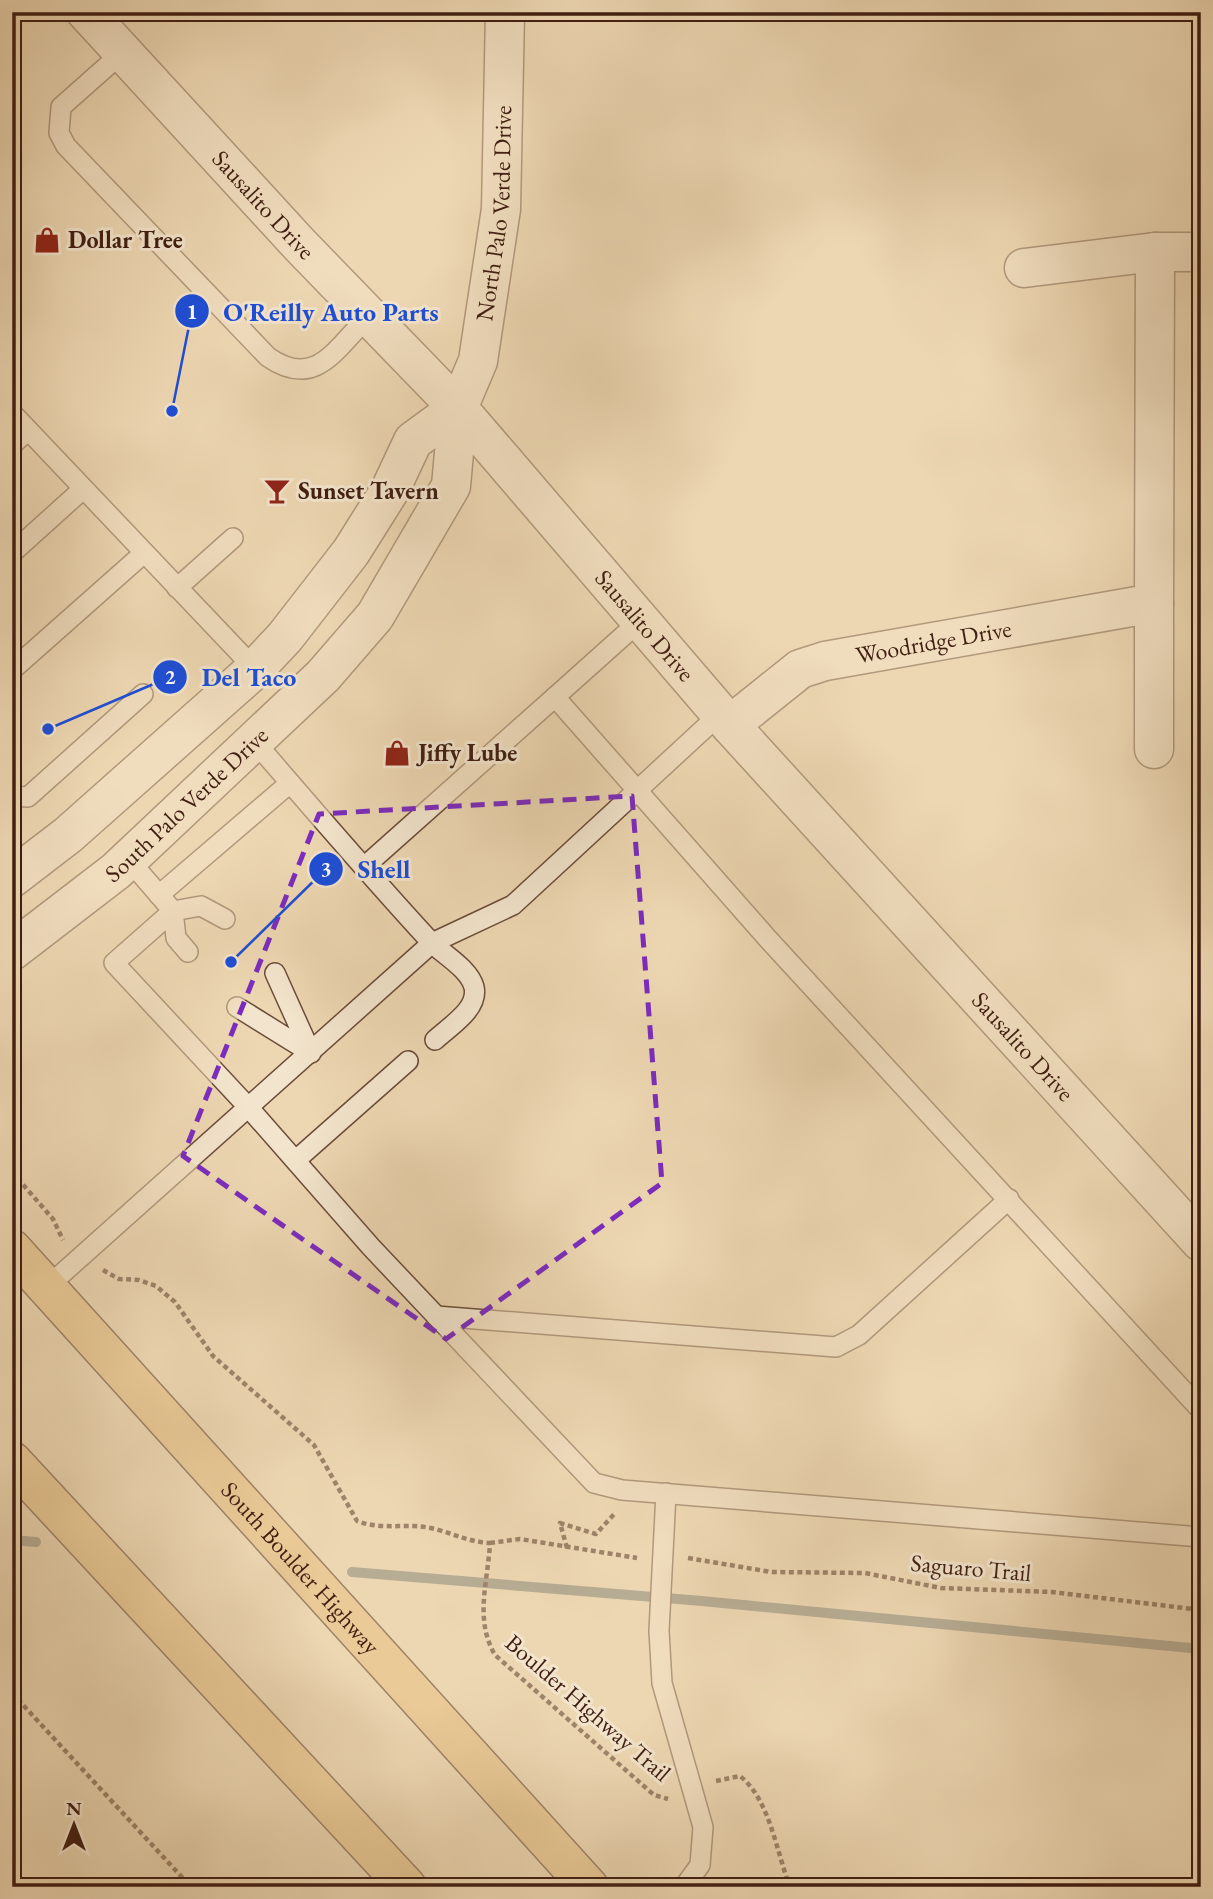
<svg xmlns="http://www.w3.org/2000/svg" width="1213" height="1899" font-family="'EB Garamond',serif">
	<rect width="100%" height="100%" fill="#edd7b2"/>
	<filter id="stains"><feTurbulence type="fractalNoise" baseFrequency=".00286" numOctaves="4"/><feColorMatrix values="0 0 0 0 .2 0 0 0 0 .09 0 0 0 0 .02 0 0 0 .5 -.17"/></filter>
	<radialGradient id="worn" r=".72"><stop offset=".6" stop-color="#630" stop-opacity="0"/><stop offset="1" stop-color="#630" stop-opacity=".3"/></radialGradient>
	<g fill="none" stroke-linecap="round" stroke-linejoin="round">
		<g stroke="#757b70" stroke-width="10">
			<path d="M 12,1540 L 36,1542"/>
			<path d="M 352,1572 L 702,1601 L 1201,1649"/>
		</g>
		<g stroke="#6b4c3a" stroke-width="22">
			<g id="service">
				<path d="M 123,52 L 61,107 L 59,133 L 66,146 L 268,357 C 316,390 335,349 369,316"/>
				<path d="M 12,413 L 255,669"/>
				<path d="M 12,445 L 28,430"/>
				<path d="M 12,553 L 83,489"/>
				<path d="M 177,588 L 233,538"/>
				<path d="M 641,620 L 555,697 L 768,939 L 1201,1410"/>
				<path d="M 12,670 L 144,553"/>
				<path d="M 254,741 C 312,808 370,876 430,941 C 442,954 469,968 474,987 C 479,1009 450,1026 435,1040"/>
				<path d="M 12,796 L 28,797 L 143,694"/>
				<path d="M 128,859 L 173,911 L 114,963 L 249,1108 L 371,1247 L 594,1483 L 622,1490 L 1201,1537"/>
				<path d="M 364,867 L 555,697"/>
				<path d="M 159,895 L 290,783"/>
				<path d="M 188,952 L 176,938 L 173,911 L 201,906 L 225,919"/>
				<path d="M 237,1007 L 311,1053 L 275,973"/>
				<path d="M 296,1160 L 408,1061"/>
				<path d="M 47,1287 L 432,943 L 513,905 L 720,714"/>
				<path d="M 436,1316 L 836,1347 L 859,1335 L 1009,1199"/>
				<path d="M 666,1493 L 659,1631 L 662,1683 L 703,1827 L 700,1865 L 684,1887"/>
			</g>
		</g>
		<g stroke="#6b4c3a" stroke-width="41">
			<g id="minor">
				<path id="s1" d="M 86,12 L 300,245 L 458,408 L 730,725 L 1201,1242"/>
				<path d="M 1024,268 L 1155,252"/>
				<path d="M 1154,603 L 1154,749"/>
				<path id="s2" d="M 730,725 L 800,669 L 825,661 L 1154,603 L 1155,252 L 1201,252"/>
			</g>
		</g>
		<g stroke="#6b4c3a" stroke-width="41">
			<g id="tertiary">
				<path d="M 12,878 L 68,835 L 255,669 L 285,637 L 351,552 L 390,490 L 413,441 L 458,408"/>
				<path id="s3" d="M 12,951 L 116,871 L 323,676 L 375,616 L 451,486 L 458,408 L 478,361 L 501,209 L 505,12"/>
			</g>
		</g>
		<g stroke="#401e12" stroke-width="41">
			<g id="primary">
				<path id="s4" d="M 12,1249 L 589,1887"/>
				<path d="M 12,1461 L 407,1887"/>
			</g>
		</g>
		<g stroke="#401e12" stroke-width="4.5" stroke-dasharray="5 3.5" stroke-linecap="butt">
			<path d="M 12,1172 L 53,1219 L 63,1240"/>
			<path d="M 103,1270 L 119,1279 L 139,1280 L 156,1286 L 175,1302 L 213,1356 L 314,1445 L 357,1521 C 383,1531 409,1522 435,1529 C 454,1534 470,1542 490,1543 C 488,1582 474,1619 495,1655 L 654,1795 L 668,1799"/>
			<path d="M 490,1543 L 520,1539 L 637,1558"/>
			<path d="M 567,1548 L 560,1523 L 596,1534 L 615,1513"/>
			<path d="M 688,1558 L 771,1572 L 865,1573 L 941,1588 L 1052,1592 L 1201,1610"/>
			<path d="M 12,1693 L 191,1887"/>
			<path d="M 716,1781 L 740,1776 C 770,1800 776,1851 790,1887"/>
		</g>
		<use href="#service" stroke="#f3e5cd" stroke-width="19"/>
		<use href="#minor" stroke="#f3e5cd" stroke-width="38"/>
		<use href="#tertiary" stroke="#f3e5cd" stroke-width="38"/>
		<use href="#primary" stroke="#e6bc79" stroke-width="38"/>
	</g>
	<path d="M0 0H1213V1899H0ZM 632,796 L 662,1183 L 446,1339 L 183,1156 L 319,814 Z" fill="#edd7b2" fill-opacity=".55" fill-rule="evenodd"/>
	<path fill="none" stroke="#7b2cbf" stroke-width="5" stroke-dasharray="14 9" stroke-linejoin="round" d="M 632,796 L 662,1183 L 446,1339 L 183,1156 L 319,814 Z"/>
	<defs>
		<g id="shop-bare" transform="scale(2.1)"><path d="M-5-2.5h2.3a2.7 3.5 0 0 1 5.4 0H5L5.5 6h-11ZM-1.5-2.5h3a1.5 2.3 0 0 0-3 0Z" fill="#8f2418" stroke="#f3e5cd" stroke-width="2.5" paint-order="stroke"/></g>
		<g id="bar-bare" transform="scale(2.1)"><path d="M-6-5H6L.8 .8V4.5H3.5V6h-7V4.5H-.8V.8Z" fill="#8f2418" stroke="#f3e5cd" stroke-width="2.5" paint-order="stroke"/></g>
	</defs>
	<g fill-rule="evenodd">
		<use href="#shop-bare" x="47" y="240"/>
		<use href="#bar-bare" x="277" y="491"/>
		<use href="#shop-bare" x="397" y="753"/>
	</g>
	<g text-anchor="middle" stroke-width="6" stroke-linejoin="round" paint-order="stroke">
		<g font-size="24" fill="#401e12" stroke="#f3e5cd">
			<text dy="8" stroke="none"><textPath href="#s1" startOffset="262">Sausalito Drive</textPath></text>
			<text dy="8" stroke="none"><textPath href="#s3" startOffset="924">North Palo Verde Drive</textPath></text>
			<text dy="8" stroke="none"><textPath href="#s1" startOffset="830">Sausalito Drive</textPath></text>
			<text dy="8" stroke="none"><textPath href="#s2" startOffset="226">Woodridge Drive</textPath></text>
			<text dy="8" stroke="none"><textPath href="#s3" startOffset="228">South Palo Verde Drive</textPath></text>
			<text dy="8" stroke="none"><textPath href="#s1" startOffset="1396">Sausalito Drive</textPath></text>
			<text dy="8" stroke="none"><textPath href="#s4" startOffset="430">South Boulder Highway</textPath></text>
			<text transform="translate(971 1568) rotate(5)" y="8">Saguaro Trail</text>
			<text transform="translate(588 1708) rotate(41)" y="8">Boulder Highway Trail</text>
		</g>
		<g font-size="24" font-weight="bold" fill="#401e12" stroke="#f3e5cd" text-anchor="start">
			<text x="68" y="248">Dollar Tree</text>
			<text x="298" y="499">Sunset Tavern</text>
			<text x="418" y="761">Jiffy Lube</text>
		</g>
	</g>
	<path fill="none" stroke="#1d4ed8" stroke-width="2.5" d="M172 411L192 311M48 729L170 677M231 962L326 869"/>
	<g fill="#1d4ed8" stroke="#f3e5cd" stroke-width="2.5">
		<circle cx="172" cy="411" r="7"/>
		<circle cx="48" cy="729" r="7"/>
		<circle cx="231" cy="962" r="7"/>
		<circle cx="192" cy="311" r="18"/>
		<circle cx="170" cy="677" r="18"/>
		<circle cx="326" cy="869" r="18"/>
	</g>
	<g font-size="21" text-anchor="middle" font-weight="bold" fill="#fff">
		<text x="192" y="319">1</text>
		<text x="170" y="684">2</text>
		<text x="326" y="876">3</text>
	</g>
	<g font-size="26" text-anchor="middle" font-weight="bold" fill="#1d4ed8" stroke="#f3e5cd" stroke-width="6" stroke-linejoin="round" paint-order="stroke">
		<text x="331" y="321">O'Reilly Auto Parts</text>
		<text x="249" y="686">Del Taco</text>
		<text x="384" y="878">Shell</text>
	</g>
	<rect width="1213" height="1899" fill="none" stroke="#edd7b2" stroke-width="42"/>
	<rect x="14" y="14" width="1185" height="1871" fill="none" stroke="#401e12" stroke-width="3.5"/>
	<rect x="21" y="21" width="1171" height="1857" fill="none" stroke="#401e12" stroke-width="2"/>
	<g transform="translate(74 1825)" stroke="#f3e5cd" stroke-width="5" paint-order="stroke">
	<path d="M0-5L12 26L0 18L-12 26Z" fill="#401e12"/>
	<text y="-10" font-size="19" font-weight="bold" text-anchor="middle" fill="#401e12">N</text>
	</g>
	<rect width="100%" height="100%" filter="url(#stains)"/>
	<rect width="100%" height="100%" fill="url(#worn)"/>
</svg>
